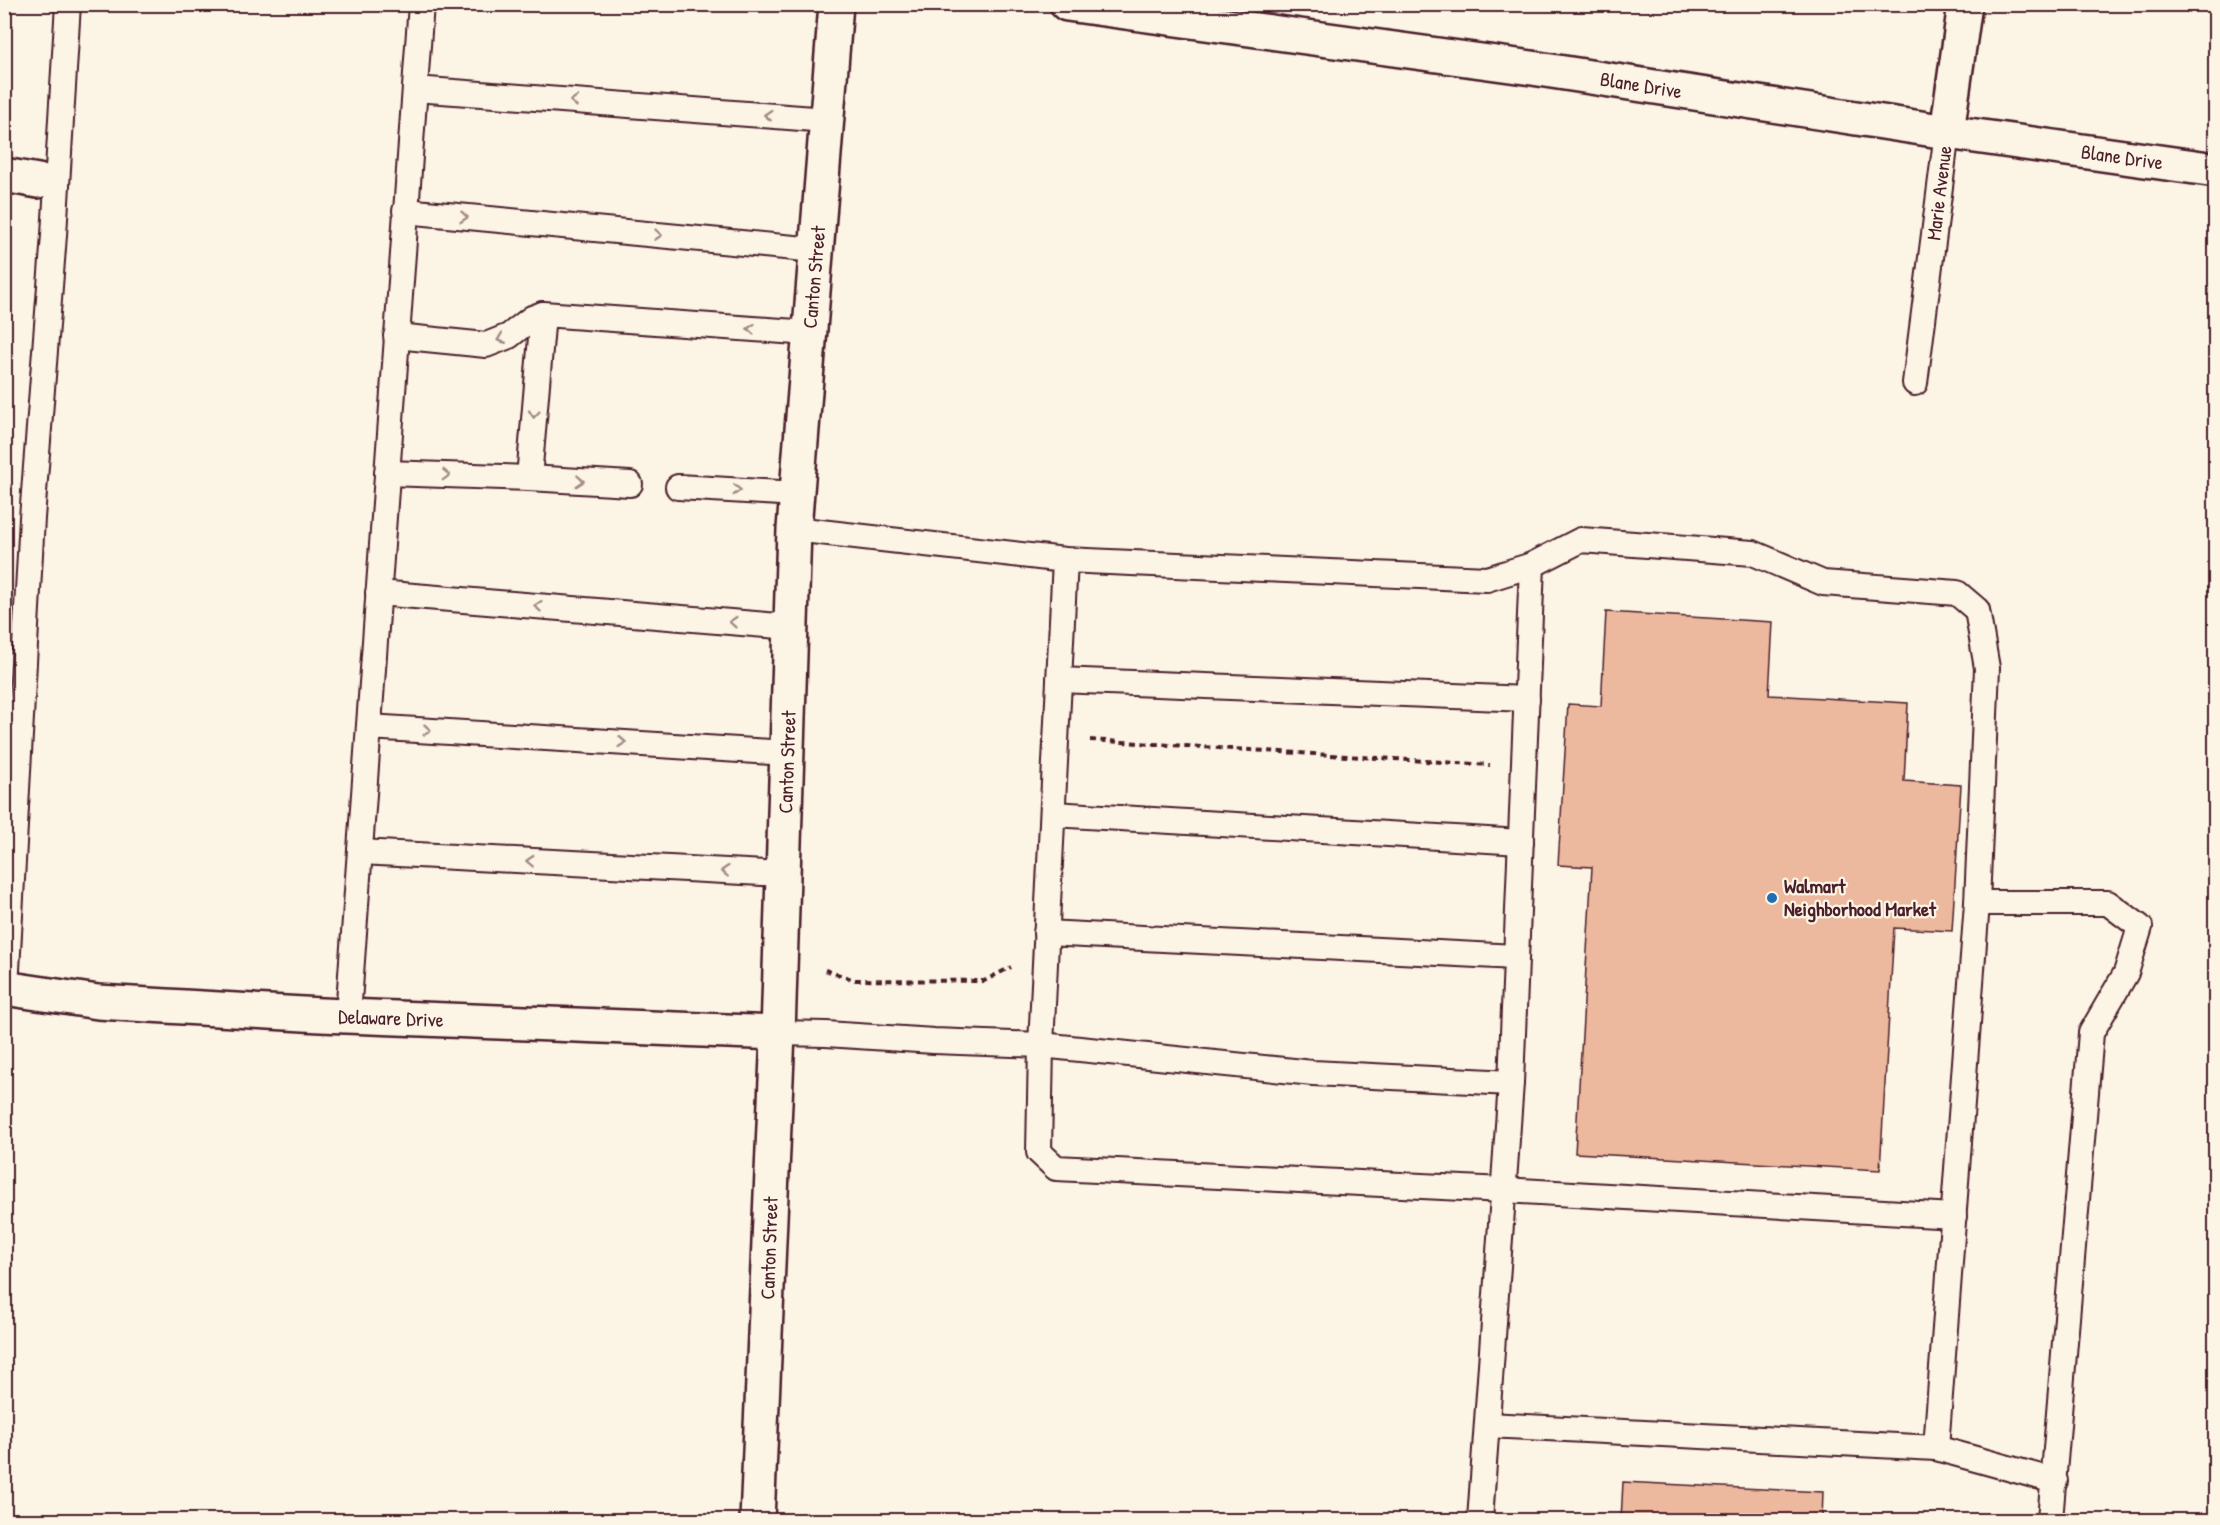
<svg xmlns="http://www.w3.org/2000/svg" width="2220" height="1525" font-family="'Patrick Hand',sans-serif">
	<rect width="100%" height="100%" fill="#fcf5e5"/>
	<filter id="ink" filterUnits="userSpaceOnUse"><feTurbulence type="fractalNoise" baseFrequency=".0167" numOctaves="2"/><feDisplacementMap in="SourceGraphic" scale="12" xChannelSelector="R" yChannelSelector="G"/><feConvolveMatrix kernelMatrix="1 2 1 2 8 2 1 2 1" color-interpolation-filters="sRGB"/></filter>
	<g filter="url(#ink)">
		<g fill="#ecb89e" stroke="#4a1f2b" stroke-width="1.5">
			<path d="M 1606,612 L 1773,622 L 1769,695 L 1908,703 L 1904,781 L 1961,785 L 1952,931 L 1894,928 L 1880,1170 L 1575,1153 L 1592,867 L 1558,865 L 1568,704 L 1601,706 Z"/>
			<path d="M 1623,1482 L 1823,1492 L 1822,1520 L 1621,1520 Z"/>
		</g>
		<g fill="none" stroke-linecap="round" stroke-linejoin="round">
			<g stroke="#4a1f2b" stroke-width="28">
				<g id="service">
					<path d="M 415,89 L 827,120"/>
					<path d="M 405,211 L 816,250"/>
					<path d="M 396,336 L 486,345 L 509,336 L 532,318 L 543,314 L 810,333"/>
					<path d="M 1915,383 L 1947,132"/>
					<path d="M 387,473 L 529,478 L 630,484"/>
					<path d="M 529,478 L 543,314"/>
					<path d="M 678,487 L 797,494"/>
					<path d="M 794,529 L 1065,560 L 1487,579 L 1532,565 L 1581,540 L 1753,553 L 1823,583 L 1957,593 L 1977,610 L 1987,668 L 1977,903 L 1936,1448"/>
					<path d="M 1065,560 L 1041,1045 L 1039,1152 L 1056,1168 L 1504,1190 L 1954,1216"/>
					<path d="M 378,593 L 791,627"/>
					<path d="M 1059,680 L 1527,699"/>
					<path d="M 369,727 L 787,753"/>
					<path d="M 1053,814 L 1521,842"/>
					<path d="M 360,852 L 783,874"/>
					<path d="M 1977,903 L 2108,903 L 2140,927 L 2126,973 L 2091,1033 L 2050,1520"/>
					<path d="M 1046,933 L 1516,957"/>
					<path d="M 6,988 L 32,518 L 54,235 L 68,4"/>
					<path d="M 348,1016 L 421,4"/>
					<path d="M 778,1033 L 826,1034 L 934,1041 L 1041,1045 L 1313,1073 L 1511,1083"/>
					<path d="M 1487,1425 L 1936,1448 L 2055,1481"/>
					<path d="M 1480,1520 L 1511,1083 L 1532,565"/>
				</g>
			</g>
			<g stroke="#4a1f2b" stroke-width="38">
				<g id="minor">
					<path d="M 1067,4 L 1532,68 L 1947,132 L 2216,170"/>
					<path d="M 1947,132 L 1965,4"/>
					<path d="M 4,175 L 38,181"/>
					<path d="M 4,988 L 98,1002 L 321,1015 L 778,1033"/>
				</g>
			</g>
			<g stroke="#4a1f2b" stroke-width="38">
				<path id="secondary" d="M 757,1520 L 778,1033 L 794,529 L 836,4"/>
			</g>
			<g stroke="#4a1f2b" stroke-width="4" stroke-dasharray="6 4.5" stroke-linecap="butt">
				<path d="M 1090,740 L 1490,765"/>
				<path d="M 825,970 L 855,980 L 984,981 L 1011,967"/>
			</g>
			<use href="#service" stroke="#fcf5e5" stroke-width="24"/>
			<use href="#minor" stroke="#fcf5e5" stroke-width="33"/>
			<use href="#secondary" stroke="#fcf5e5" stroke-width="33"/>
		</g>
		<defs><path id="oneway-chevron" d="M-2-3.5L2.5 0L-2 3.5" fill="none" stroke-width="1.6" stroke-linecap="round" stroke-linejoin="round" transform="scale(1.5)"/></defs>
		<g stroke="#a38a88">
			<use href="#oneway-chevron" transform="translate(574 101) rotate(-176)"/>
			<use href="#oneway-chevron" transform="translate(768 115) rotate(-176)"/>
			<use href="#oneway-chevron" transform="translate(464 217) rotate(5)"/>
			<use href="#oneway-chevron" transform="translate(658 235) rotate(5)"/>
			<use href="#oneway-chevron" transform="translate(751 329) rotate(-176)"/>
			<use href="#oneway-chevron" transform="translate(501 339) rotate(158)"/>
			<use href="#oneway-chevron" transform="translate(534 414) rotate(95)"/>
			<use href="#oneway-chevron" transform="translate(446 475) rotate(2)"/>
			<use href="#oneway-chevron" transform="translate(580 481) rotate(4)"/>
			<use href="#oneway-chevron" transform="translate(737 490) rotate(3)"/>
			<use href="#oneway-chevron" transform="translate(538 606) rotate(-175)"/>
			<use href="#oneway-chevron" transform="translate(733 622) rotate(-175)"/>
			<use href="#oneway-chevron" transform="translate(427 730) rotate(4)"/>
			<use href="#oneway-chevron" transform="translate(622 742) rotate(4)"/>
			<use href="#oneway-chevron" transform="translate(530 861) rotate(-177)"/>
			<use href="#oneway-chevron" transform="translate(725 871) rotate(-177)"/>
		</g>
	</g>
	<circle fill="#1f6fb2" stroke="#fcf5e5" stroke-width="2" cx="1772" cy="898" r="6"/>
	<g text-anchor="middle" stroke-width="4.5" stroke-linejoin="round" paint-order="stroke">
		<g font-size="20" fill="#4a1f2b" stroke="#fcf5e5">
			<text transform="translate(1641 85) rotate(9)" y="7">Blane Drive</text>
			<text transform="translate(2122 157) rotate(8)" y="7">Blane Drive</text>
			<text transform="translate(1939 193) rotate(-83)" y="7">Marie Avenue</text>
			<text transform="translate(814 277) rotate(-85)" y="7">Canton Street</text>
			<text transform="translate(787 762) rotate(-88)" y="7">Canton Street</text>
			<text transform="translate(391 1018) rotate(2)" y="7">Delaware Drive</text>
			<text transform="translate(769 1248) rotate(-88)" y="7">Canton Street</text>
		</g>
		<g font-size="20" font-weight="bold" fill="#4a1f2b" stroke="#fcf5e5" text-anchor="start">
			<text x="1784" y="893">Walmart<tspan x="1784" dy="23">Neighborhood Market</tspan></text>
		</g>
	</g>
	<rect width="2220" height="1525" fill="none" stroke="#fcf5e5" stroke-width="24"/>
	<rect x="12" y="12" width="2196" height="1501" fill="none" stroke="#4a1f2b" stroke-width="2" filter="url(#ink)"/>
</svg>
